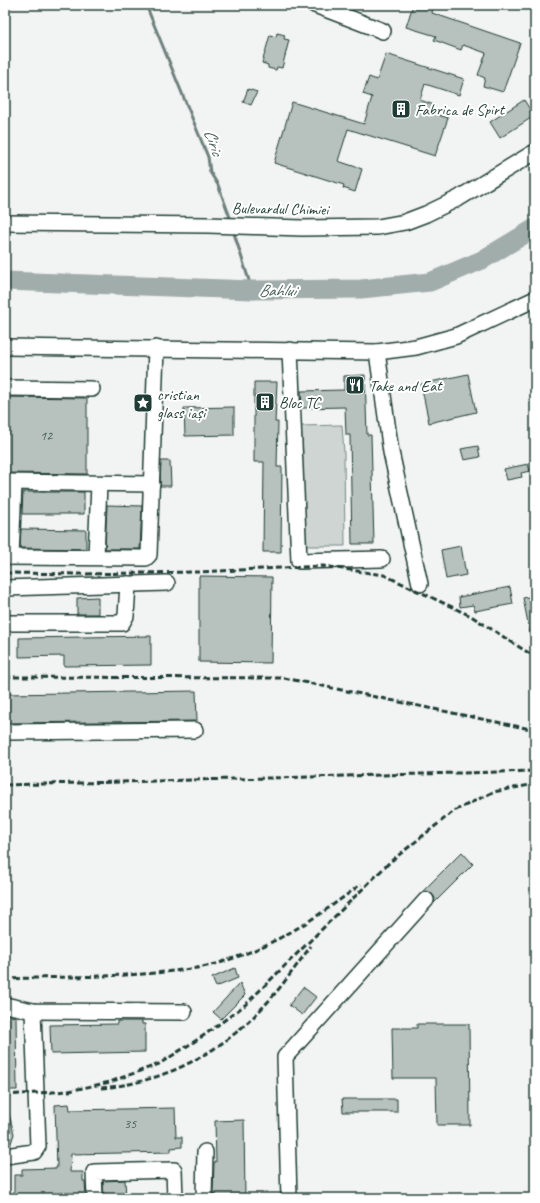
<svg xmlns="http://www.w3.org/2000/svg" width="540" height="1203" font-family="Caveat,sans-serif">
	<rect width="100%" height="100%" fill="#f2f3f3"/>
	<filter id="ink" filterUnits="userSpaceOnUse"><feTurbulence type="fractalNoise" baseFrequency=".025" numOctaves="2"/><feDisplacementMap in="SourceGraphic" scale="8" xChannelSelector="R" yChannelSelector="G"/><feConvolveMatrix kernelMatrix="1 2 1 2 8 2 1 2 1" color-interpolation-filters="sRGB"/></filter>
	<g filter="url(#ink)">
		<path fill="#ced5d3" stroke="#768984" d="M 342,425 L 344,453 L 345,546 L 302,546 L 301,453 L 303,453 L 301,426 Z"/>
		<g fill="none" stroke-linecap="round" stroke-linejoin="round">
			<g stroke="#6d807b" stroke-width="3">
				<path d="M 146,5 L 208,157 L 210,172 L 218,185 L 231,220"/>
				<path d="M 233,230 L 252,290"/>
			</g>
			<path stroke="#a1adaa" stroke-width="19" d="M 5,281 L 252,290 L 361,289 L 430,282 L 482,260 L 535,228"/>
		</g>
		<g fill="#b7c1bd" stroke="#1f3d34">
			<path d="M 413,5 L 433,7 L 432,13 L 520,43 L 503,92 L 483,86 L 485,78 L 478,75 L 486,53 L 463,45 L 461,50 L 434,40 L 436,36 L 406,27 Z"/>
			<path d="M 277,33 L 285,35 L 284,39 L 289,40 L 282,68 L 277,67 L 276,70 L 268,68 L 268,65 L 262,63 L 270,35 L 276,37 Z"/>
			<path d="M 386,54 L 464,79 L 459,95 L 425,84 L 420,100 L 434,105 L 432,113 L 448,118 L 435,156 L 348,129 L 338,161 L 362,169 L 355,192 L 343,188 L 344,185 L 274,163 L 292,102 L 364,124 L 372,97 L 363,94 L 369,77 L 377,80 Z"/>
			<path d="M 248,89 L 257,92 L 251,105 L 243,102 Z"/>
			<path d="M 524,100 L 534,116 L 500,138 L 490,122 Z"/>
			<path d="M 468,374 L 476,412 L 429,423 L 421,384 Z"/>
			<path d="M 365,375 L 367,435 L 371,435 L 374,544 L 352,544 L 350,435 L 346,435 L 345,407 L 302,408 L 301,391 L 344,390 L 344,376 Z"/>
			<path d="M 254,382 L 277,382 L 275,422 L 278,422 L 277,467 L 282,467 L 281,552 L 263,552 L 264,462 L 254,462 Z"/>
			<path d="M 5,397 L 87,398 L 87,474 L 5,473 Z"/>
			<path d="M 234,407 L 234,435 L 185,436 L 184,408 Z"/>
			<path d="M 478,446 L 480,457 L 464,460 L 461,449 Z"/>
			<path d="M 161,461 L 170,461 L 171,486 L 160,486 Z"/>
			<path d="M 528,464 L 530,471 L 521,473 L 522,477 L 507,480 L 504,469 Z"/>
			<path d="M 23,492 L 84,492 L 84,514 L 22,514 Z"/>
			<path d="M 107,505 L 142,506 L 140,549 L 105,549 Z"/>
			<path d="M 21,529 L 86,530 L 86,549 L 20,548 Z"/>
			<path d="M 461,546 L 466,575 L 446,579 L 441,550 Z"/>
			<path d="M 199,576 L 272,577 L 271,663 L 199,662 Z"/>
			<path d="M 510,587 L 513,604 L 475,611 L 473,605 L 460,607 L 459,597 Z"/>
			<path d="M 535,596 L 535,637 L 531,638 L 523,598 Z"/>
			<path d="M 98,597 L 98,614 L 77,614 L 77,598 Z"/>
			<path d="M 151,636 L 151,665 L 64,666 L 64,656 L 19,657 L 19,638 Z"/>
			<path d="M 196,691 L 197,721 L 5,723 L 5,694 Z"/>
			<path d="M 462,852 L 473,864 L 434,903 L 435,898 L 432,894 L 427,891 L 422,892 Z"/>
			<path d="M 235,968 L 238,978 L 216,987 L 212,978 Z"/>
			<path d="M 240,983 L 245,995 L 221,1019 L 213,1012 Z"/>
			<path d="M 303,987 L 316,997 L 302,1015 L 289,1005 Z"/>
			<path d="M 5,1015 L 16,1017 L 17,1090 L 5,1090 Z"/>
			<path d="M 117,1021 L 142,1021 L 142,1024 L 145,1024 L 145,1052 L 51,1054 L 50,1025 L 117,1024 Z"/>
			<path d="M 417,1024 L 469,1024 L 470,1125 L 437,1125 L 436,1078 L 393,1078 L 392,1028 L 417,1028 Z"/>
			<path d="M 342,1099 L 397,1099 L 397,1112 L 343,1112 Z"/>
			<path d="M 69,1104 L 70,1110 L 175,1108 L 176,1137 L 182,1137 L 182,1147 L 171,1148 L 171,1152 L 71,1154 L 70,1172 L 83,1172 L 83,1181 L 85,1181 L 86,1198 L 14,1198 L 14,1175 L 22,1175 L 22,1169 L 57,1168 L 55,1105 Z"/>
			<path d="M 8,1110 L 14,1134 L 10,1146 L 5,1147 L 5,1111 Z"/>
			<path d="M 244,1120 L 245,1198 L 216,1198 L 216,1193 L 213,1193 L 214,1162 L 216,1162 L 215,1121 Z"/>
			<path d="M 125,1180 L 126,1198 L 104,1198 L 103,1181 Z"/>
		</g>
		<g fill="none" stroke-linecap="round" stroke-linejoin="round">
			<g stroke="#1f3d34" stroke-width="18">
				<g id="minor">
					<path d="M 315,5 L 383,31"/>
					<path d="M 5,223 L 208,225 L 302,228 L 378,227 L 405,222 L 426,214 L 459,198 L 535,152"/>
					<path d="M 5,347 L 377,352 L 416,347 L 456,336 L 535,299"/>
					<path d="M 290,350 L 299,561 L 382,559"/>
					<path d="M 377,352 L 391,452 L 420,584"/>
					<path d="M 5,388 L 92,389"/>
					<path d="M 5,482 L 152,484"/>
					<path d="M 5,557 L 146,558 L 149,555 L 156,348"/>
					<path d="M 11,557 L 14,483"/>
					<path d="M 96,557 L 99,484"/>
					<path d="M 5,588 L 167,583"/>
					<path d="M 5,623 L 122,623 L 126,616 L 128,584"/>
					<path d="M 5,732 L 195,730"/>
					<path d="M 5,1005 L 33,1011 L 184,1012"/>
					<path d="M 5,1156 L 34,1152 L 38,1146 L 33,1011"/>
					<path d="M 95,1198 L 94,1172 L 174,1170 L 175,1198"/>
					<path d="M 204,1198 L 205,1152"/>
					<path d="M 289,1198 L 285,1057 L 426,900"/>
				</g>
			</g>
			<use href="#minor" stroke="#fff" stroke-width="15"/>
			<g stroke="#1f3d34" stroke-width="3" stroke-dasharray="6 3" stroke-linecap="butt">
				<path d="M 5,573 L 80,574 L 198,572 L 323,566 L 384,575 L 471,616 L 535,657"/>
				<path d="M 5,677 L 284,678 L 535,730"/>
				<path d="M 5,785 L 535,771"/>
				<path d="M 5,979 C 55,977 106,977 156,973 C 179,970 203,969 225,961 C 278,944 318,917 361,884"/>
				<path d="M 101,1088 C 164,1083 222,1052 264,1006 C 281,988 296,966 311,946"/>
				<path d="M 5,1095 L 69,1091 L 110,1082 L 159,1064 L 203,1036 L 245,1005 L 390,862 L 454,811 L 493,792 L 535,784"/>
			</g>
		</g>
	</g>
	<defs>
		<g id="building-square" transform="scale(1)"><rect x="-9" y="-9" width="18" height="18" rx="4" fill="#1f3d34" stroke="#fff"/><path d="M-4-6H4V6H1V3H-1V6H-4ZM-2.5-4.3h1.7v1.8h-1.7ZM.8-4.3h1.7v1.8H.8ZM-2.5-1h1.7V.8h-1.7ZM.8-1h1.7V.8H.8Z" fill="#fff"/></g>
		<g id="restaurant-square" transform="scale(1)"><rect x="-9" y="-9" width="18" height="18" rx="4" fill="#1f3d34" stroke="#fff"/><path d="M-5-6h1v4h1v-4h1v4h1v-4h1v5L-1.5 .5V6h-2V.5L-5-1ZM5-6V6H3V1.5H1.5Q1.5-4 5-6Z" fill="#fff"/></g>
		<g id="sight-square" transform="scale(1)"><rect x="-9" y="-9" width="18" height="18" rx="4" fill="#1f3d34" stroke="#fff"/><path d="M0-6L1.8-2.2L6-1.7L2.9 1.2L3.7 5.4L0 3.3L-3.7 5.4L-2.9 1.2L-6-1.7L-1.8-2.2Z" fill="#fff"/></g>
	</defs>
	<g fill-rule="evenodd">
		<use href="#building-square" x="401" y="109"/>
		<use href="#restaurant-square" x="355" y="385"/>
		<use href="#building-square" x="265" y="402"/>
		<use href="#sight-square" x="143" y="403"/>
	</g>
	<g text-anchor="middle" stroke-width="4" stroke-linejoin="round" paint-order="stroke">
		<g font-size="14" fill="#455e56">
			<text x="46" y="440">12</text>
			<text x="130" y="1128">35</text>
		</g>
		<g font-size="16" fill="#1f3d34" stroke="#fff" text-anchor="start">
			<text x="415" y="115">Fabrica de Spirt</text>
			<text x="369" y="391">Take and Eat</text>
			<text x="157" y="400">cristian<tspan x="157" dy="18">glass iași</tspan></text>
			<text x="279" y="408">Bloc TC</text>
		</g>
		<g font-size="16" fill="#1f3d34" stroke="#fff">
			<text transform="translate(280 208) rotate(1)" y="6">Bulevardul Chimiei</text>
		</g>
		<g font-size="17" font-style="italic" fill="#465f57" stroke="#fff">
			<text transform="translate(214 142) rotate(71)" y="6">Ciric</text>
			<text x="277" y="296">Bahlui</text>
		</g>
	</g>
	<rect width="540" height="1203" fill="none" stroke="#fff" stroke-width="20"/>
	<rect x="10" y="10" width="520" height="1183" fill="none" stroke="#1f3d34" stroke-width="1.5" filter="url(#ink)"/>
</svg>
